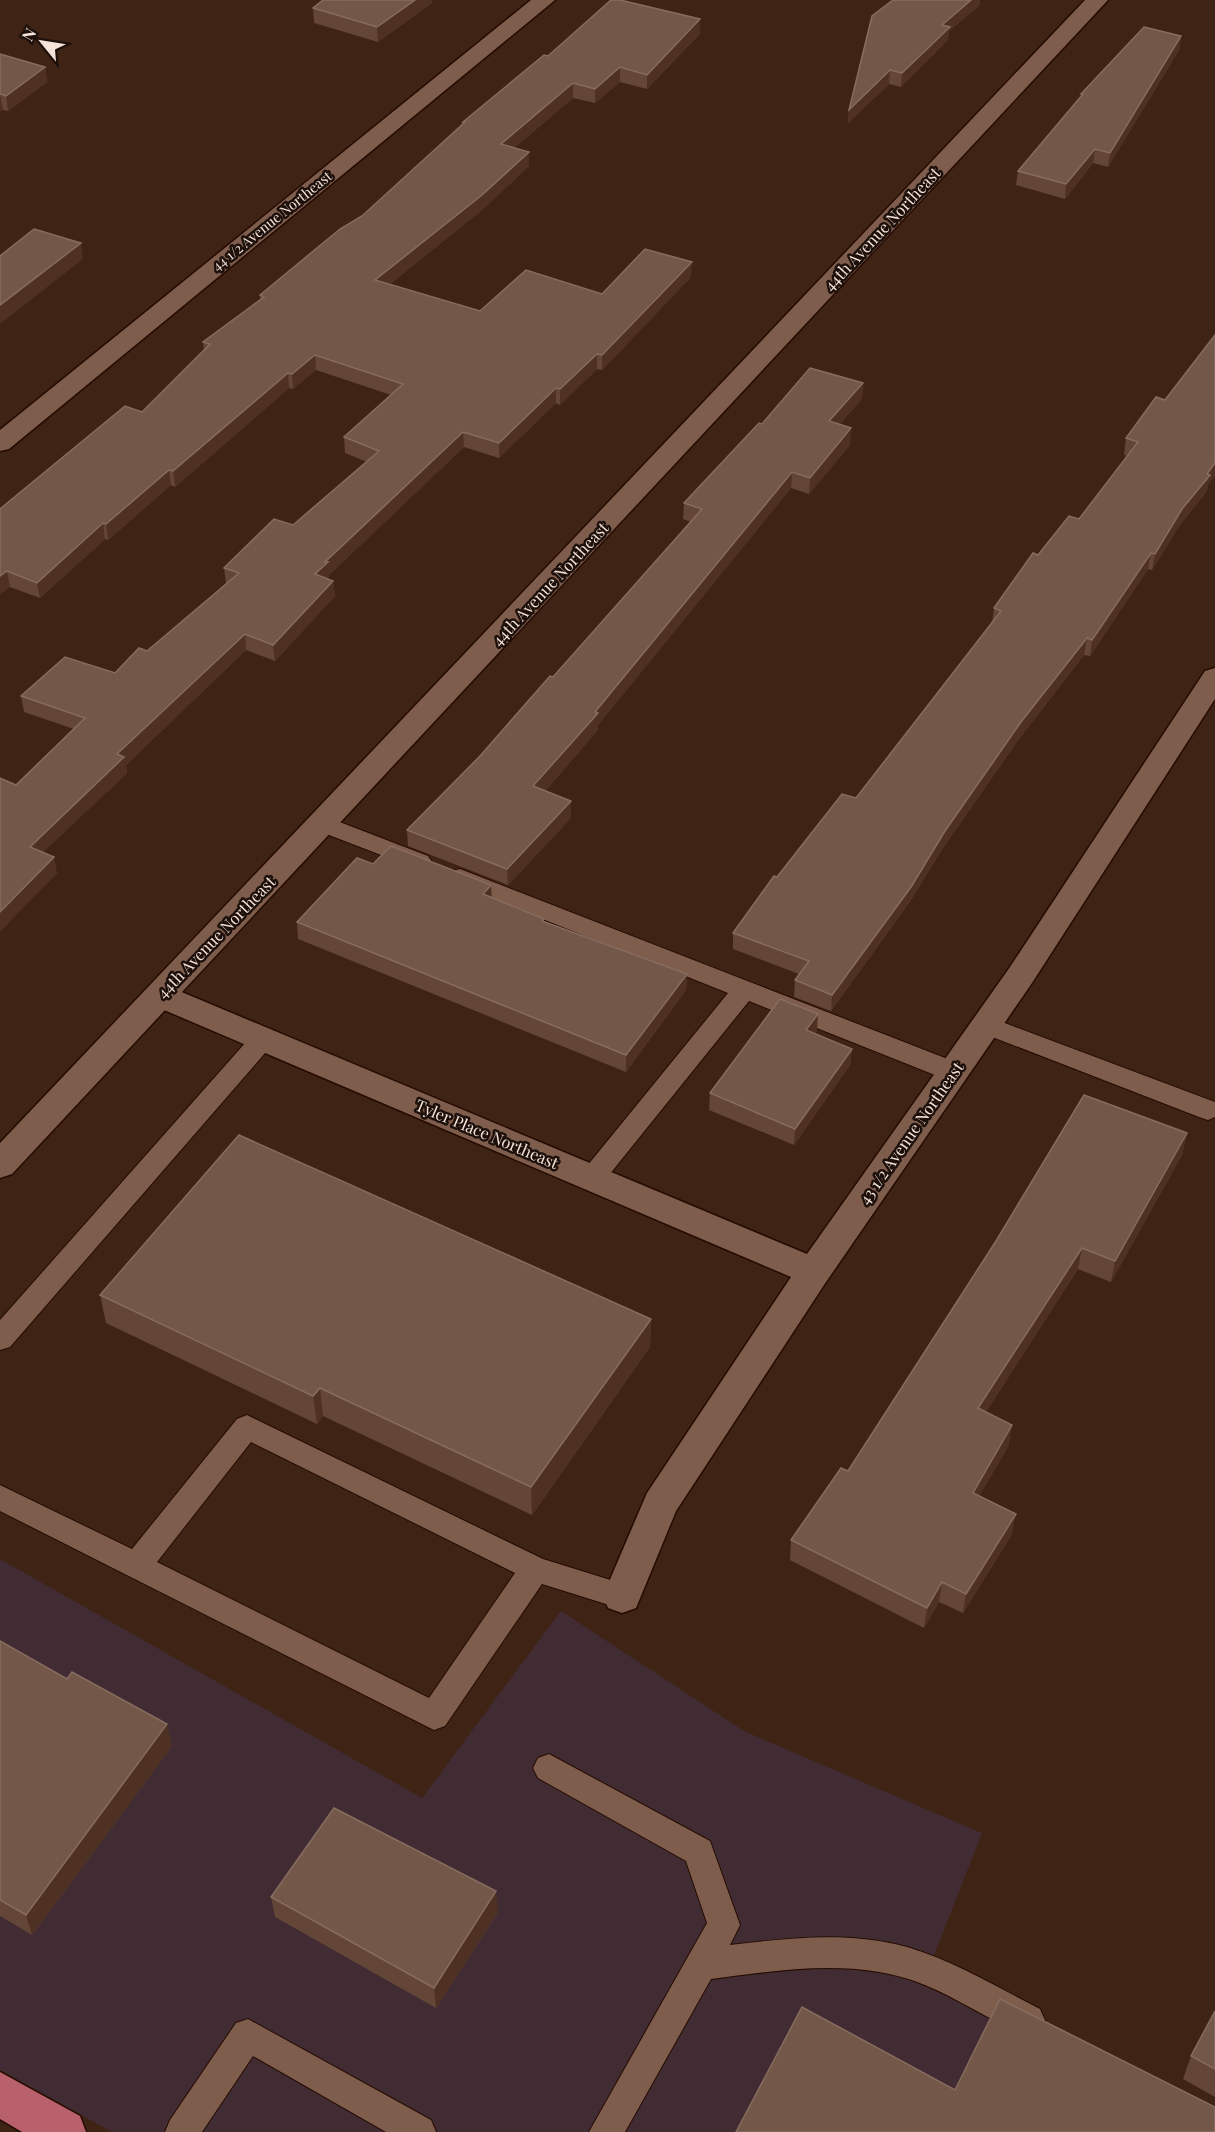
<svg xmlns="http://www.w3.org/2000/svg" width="1215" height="2132" font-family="'Playfair Display',serif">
	<rect width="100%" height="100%" fill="#3f2315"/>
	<path fill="#402c32" d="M 0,1559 L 422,1798 L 561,1611 L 744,1731 L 982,1833 L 924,1981 L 1215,2132 L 112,2132 L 0,2070 Z"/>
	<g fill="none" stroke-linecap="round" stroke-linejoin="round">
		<g stroke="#250b01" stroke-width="2">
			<g id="lane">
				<path d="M 324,816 L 428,856 L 432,862 L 428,868 L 420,870 L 316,830 L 312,824 L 316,818 Z"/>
				<path d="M 460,869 L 963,1065 L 967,1072 L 963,1079 L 954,1081 L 945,1079 L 749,1001 L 601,1185 L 592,1188 L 583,1185 L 579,1178 L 583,1171 L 728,993 L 452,883 L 448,877 L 452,871 Z"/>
				<path d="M 986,1016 L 1215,1102 L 1215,1117 L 1208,1120 L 1199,1117 L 977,1031 L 973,1025 L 977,1019 Z"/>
				<path d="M 263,1030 L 272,1033 L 276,1039 L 272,1045 L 10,1347 L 0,1350 L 0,1320 L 254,1033 Z"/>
				<path d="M 247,1415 L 543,1559 L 633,1587 L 637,1596 L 633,1605 L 622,1609 L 542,1584 L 445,1726 L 434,1730 L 0,1511 L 0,1485 L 132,1549 L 237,1419 ZM 251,1442 L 515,1573 L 429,1698 L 157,1562 Z"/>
				<path d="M 549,1754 L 710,1841 L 740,1925 L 730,1945 C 789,1938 849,1931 907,1947 C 954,1961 997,1987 1040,2009 L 1045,2020 L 1040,2031 L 1028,2036 C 992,2022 961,2000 925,1985 C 857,1957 781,1970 711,1979 L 625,2132 L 589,2132 L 707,1923 L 686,1861 L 538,1778 L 533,1768 L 538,1758 Z"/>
				<path d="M 248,2019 L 431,2120 L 436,2132 L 386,2132 L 253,2056 L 202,2132 L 165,2132 L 170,2120 L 236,2023 Z"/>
			</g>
		</g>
		<g stroke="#250b01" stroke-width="3">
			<g id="street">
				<path d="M 531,0 L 555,0 L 9,449 L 0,451 L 0,430 Z"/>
				<path d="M 1215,668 L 1215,699 L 1032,983 L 826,1282 L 676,1511 L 636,1608 L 622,1613 L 608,1608 L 603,1596 L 647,1493 L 791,1277 L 150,1004 L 145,996 L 150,988 L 161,984 L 172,988 L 807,1254 L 1010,967 L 1205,671 Z"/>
			</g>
		</g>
		<g stroke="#250b01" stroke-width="3">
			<path id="secondary" d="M 1085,0 L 1108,0 L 12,1174 L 0,1178 L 0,1143 Z"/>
		</g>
		<g stroke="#250b01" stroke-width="3">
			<path id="primary" d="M 0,2072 L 80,2116 L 86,2132 L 22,2132 L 0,2119 Z"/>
		</g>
		<use href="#lane" fill="#7e5d4d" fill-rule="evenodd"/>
		<use href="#street" fill="#7e5d4d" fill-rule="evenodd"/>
		<use href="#secondary" fill="#7e5d4d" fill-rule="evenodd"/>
		<use href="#primary" fill="#b8616c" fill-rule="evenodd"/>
	</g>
	<g fill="#634637">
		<path d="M 323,0 L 432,0 L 432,3 L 378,42 L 314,23 L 313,8 Z"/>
		<path d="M 893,0 L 980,0 L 980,5 L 949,31 L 948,40 L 901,87 L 889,84 L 848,123 L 849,110 Z"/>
		<path d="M 700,34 L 647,89 L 620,82 L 595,103 L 573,98 L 514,148 L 529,152 L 529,166 L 482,210 L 390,284 L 480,311 L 602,294 L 691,277 L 602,370 L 597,369 L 560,405 L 556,403 L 499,458 L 464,447 L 329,575 L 328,579 L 333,581 L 335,596 L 275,661 L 246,650 L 126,765 L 127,773 L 43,852 L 57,873 L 0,931 L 16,785 L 74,729 L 24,712 L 21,696 L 115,673 L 147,651 L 226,584 L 224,568 L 293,525 L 367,462 L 345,453 L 344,437 L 391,395 L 316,370 L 293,389 L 289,388 L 175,487 L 171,485 L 108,540 L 105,539 L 40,598 L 10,587 L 0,594 L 0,509 L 142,412 L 204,350 L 203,342 L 260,300 L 260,295 L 362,216 L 463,124 L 463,122 L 548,56 Z"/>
		<path d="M 1181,36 L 1179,50 L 1108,167 L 1093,163 L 1065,199 L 1016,185 L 1018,171 L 1081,97 L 1081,94 Z"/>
		<path d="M 0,54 L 45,67 L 47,82 L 8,111 L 3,110 L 0,111 Z"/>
		<path d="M 1215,335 L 1215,475 L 1208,485 L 1207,491 L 1179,526 L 1152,570 L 1148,569 L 1090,656 L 1084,655 L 1019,739 L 943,848 L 909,903 L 831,1011 L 794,997 L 795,980 L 799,974 L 733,949 L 733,933 L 777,877 L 856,798 L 992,623 L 994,608 L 1038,555 L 1079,519 L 1128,456 L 1124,455 L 1126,438 L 1165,400 Z"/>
		<path d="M 863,383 L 862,399 L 839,425 L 850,445 L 809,494 L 791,488 L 598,725 L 598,730 L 545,791 L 571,801 L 571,818 L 508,885 L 408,846 L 407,830 L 480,756 L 553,677 L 691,522 L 683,519 L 684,503 L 762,424 Z"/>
		<path d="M 373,864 L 492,898 L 544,921 L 687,974 L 686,990 L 626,1072 L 298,939 L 297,922 Z"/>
		<path d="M 817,1030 L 815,1034 L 852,1049 L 850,1065 L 794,1145 L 709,1110 L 710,1093 Z"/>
		<path d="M 1187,1133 L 1182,1155 L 1111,1282 L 1078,1269 L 986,1412 L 1009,1445 L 979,1496 L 1012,1534 L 963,1613 L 939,1602 L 924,1628 L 790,1560 L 791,1540 L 848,1471 Z"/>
		<path d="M 100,1295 L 651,1319 L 650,1347 L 532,1515 L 323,1416 L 317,1424 L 106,1323 Z"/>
		<path d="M 0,1641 L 172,1746 L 32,1935 L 0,1916 Z"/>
		<path d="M 271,1897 L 498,1912 L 436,2008 L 275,1917 Z"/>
		<path d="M 1215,2011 L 1215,2097 L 1183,2079 L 1191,2056 Z"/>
	</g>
	<g fill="#4e3122">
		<path d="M 415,0 L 432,0 L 432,3 L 378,42 L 377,27 Z"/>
		<path d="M 971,0 L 980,0 L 980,5 L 949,31 L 948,40 L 901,87 L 902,73 L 942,25 Z"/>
		<path d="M 700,19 L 700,34 L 647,89 L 647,75 Z"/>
		<path d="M 1181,36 L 1179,50 L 1108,167 L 1110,153 Z"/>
		<path d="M 45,67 L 47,82 L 8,111 L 6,96 Z"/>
		<path d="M 620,67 L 620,82 L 595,103 L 595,89 Z"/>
		<path d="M 890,70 L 889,84 L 848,123 L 849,110 Z"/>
		<path d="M 573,83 L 573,98 L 501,159 L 501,144 Z"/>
		<path d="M 0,94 L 3,110 L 0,111 Z"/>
		<path d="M 1095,149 L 1093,163 L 1065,199 L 1066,184 Z"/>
		<path d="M 529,152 L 529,166 L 482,210 L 376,295 L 375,280 Z"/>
		<path d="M 81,243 L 83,259 L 0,324 L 0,305 Z"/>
		<path d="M 692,262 L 691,277 L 602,370 L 602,355 Z"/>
		<path d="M 597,354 L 597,369 L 560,405 L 560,389 Z"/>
		<path d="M 315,355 L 316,370 L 293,389 L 292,374 Z"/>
		<path d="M 288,373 L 289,388 L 175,487 L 173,471 Z"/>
		<path d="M 863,383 L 862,399 L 828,437 L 829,421 Z"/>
		<path d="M 556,388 L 556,403 L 499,458 L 499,443 Z"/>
		<path d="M 851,428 L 850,445 L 809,494 L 810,478 Z"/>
		<path d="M 463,432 L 464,447 L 329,575 L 329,578 L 317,590 L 315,574 L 325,562 Z"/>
		<path d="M 1215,463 L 1215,475 L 1208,485 L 1207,491 L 1179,526 L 1152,570 L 1155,554 L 1182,509 Z"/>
		<path d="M 169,470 L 171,485 L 108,540 L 106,524 Z"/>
		<path d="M 792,472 L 791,488 L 598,725 L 598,730 L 534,803 L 533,786 L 595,712 Z"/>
		<path d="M 103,523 L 105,539 L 40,598 L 37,583 Z"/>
		<path d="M 1151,553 L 1148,569 L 1090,656 L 1092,640 Z"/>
		<path d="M 7,571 L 10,587 L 0,594 L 0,576 Z"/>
		<path d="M 333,581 L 335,596 L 275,661 L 273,645 Z"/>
		<path d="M 245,634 L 246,650 L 126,765 L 127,773 L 33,862 L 30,847 L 117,754 Z"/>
		<path d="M 1087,638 L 1084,655 L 1019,739 L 943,848 L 909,903 L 831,1011 L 832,995 L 1021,722 Z"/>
		<path d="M 571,801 L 571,818 L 508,885 L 507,869 Z"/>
		<path d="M 54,857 L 57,873 L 0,931 L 0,912 Z"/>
		<path d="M 491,885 L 492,902 L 483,894 Z"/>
		<path d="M 687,974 L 686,990 L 626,1072 L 626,1055 Z"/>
		<path d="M 818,1014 L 817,1030 L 805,1047 L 806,1030 Z"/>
		<path d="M 852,1049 L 850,1065 L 794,1145 L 795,1129 Z"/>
		<path d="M 1187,1133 L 1182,1155 L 1111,1282 L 1115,1261 Z"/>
		<path d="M 1082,1248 L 1078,1269 L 975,1429 L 978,1408 Z"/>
		<path d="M 651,1319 L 650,1347 L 532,1515 L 531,1487 Z"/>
		<path d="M 320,1388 L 323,1416 L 317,1424 L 313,1396 Z"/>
		<path d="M 1012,1425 L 1009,1445 L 969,1513 L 973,1493 Z"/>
		<path d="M 1016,1514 L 1012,1534 L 963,1613 L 966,1594 Z"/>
		<path d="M 942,1582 L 939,1602 L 924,1628 L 927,1608 Z"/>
		<path d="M 167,1724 L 172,1746 L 32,1935 L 26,1915 Z"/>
		<path d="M 496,1891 L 498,1912 L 436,2008 L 434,1988 Z"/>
	</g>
	<g fill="#735749" stroke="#876c5f" stroke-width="1.5">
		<path d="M 323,0 L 415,0 L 377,27 L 313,8 Z"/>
		<path d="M 611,0 L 620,0 L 700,19 L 647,75 L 620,67 L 595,89 L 573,83 L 501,144 L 529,152 L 482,195 L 375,280 L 480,311 L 526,270 L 602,294 L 645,249 L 692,262 L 602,355 L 597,354 L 560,389 L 556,388 L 499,443 L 463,432 L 325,562 L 328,562 L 315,574 L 333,581 L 273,645 L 245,634 L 117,754 L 124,757 L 30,847 L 54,857 L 0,912 L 0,778 L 16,785 L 85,718 L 21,696 L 65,657 L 115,673 L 139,648 L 147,651 L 239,573 L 224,568 L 274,519 L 293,525 L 379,451 L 344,437 L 403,384 L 315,355 L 292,374 L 288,373 L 173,471 L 169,470 L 106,524 L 103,523 L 37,583 L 7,571 L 0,576 L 0,509 L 125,406 L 142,412 L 210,344 L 203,342 L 264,297 L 260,295 L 340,229 L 362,216 L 465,122 L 463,122 L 544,55 L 548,56 Z"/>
		<path d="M 893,0 L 971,0 L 942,25 L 950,27 L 902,73 L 890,70 L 849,110 L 872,16 Z"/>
		<path d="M 1144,27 L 1181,36 L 1110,153 L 1095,149 L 1066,184 L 1018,171 L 1083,94 L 1081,94 Z"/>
		<path d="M 0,54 L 45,67 L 6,96 L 0,94 Z"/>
		<path d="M 34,229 L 81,243 L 0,305 L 0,256 Z"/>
		<path d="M 1215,335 L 1215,463 L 1207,474 L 1210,475 L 1182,509 L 1155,554 L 1151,553 L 1092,640 L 1087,638 L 1021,722 L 945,831 L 911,887 L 832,995 L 795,980 L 809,961 L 733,933 L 774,876 L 777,877 L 842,794 L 856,798 L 1001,611 L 994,608 L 1033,553 L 1038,555 L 1069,516 L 1079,519 L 1138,442 L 1126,438 L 1156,397 L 1165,400 Z"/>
		<path d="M 810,368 L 863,383 L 829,421 L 851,428 L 810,478 L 792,472 L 595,712 L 598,713 L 533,786 L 571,801 L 507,869 L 407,830 L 480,756 L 550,676 L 553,677 L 702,509 L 684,503 L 759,423 L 762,424 Z"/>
		<path d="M 391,846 L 491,885 L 483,894 L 544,919 L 542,921 L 687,974 L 626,1055 L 297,922 L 357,858 L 373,864 Z"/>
		<path d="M 780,999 L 818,1014 L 806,1030 L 852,1049 L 795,1129 L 710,1093 Z"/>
		<path d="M 1084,1095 L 1187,1133 L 1115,1261 L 1082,1248 L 978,1408 L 1012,1425 L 973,1493 L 1016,1514 L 966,1594 L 942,1582 L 927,1608 L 791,1540 L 841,1468 L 848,1471 L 996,1241 Z"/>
		<path d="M 239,1135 L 651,1319 L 531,1487 L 320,1388 L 313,1396 L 100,1295 Z"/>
		<path d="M 0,1641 L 67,1679 L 72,1672 L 167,1724 L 26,1915 L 0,1900 Z"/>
		<path d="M 334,1808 L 496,1891 L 434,1988 L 271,1897 Z"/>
		<path d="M 1000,1999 L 1215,2107 L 1215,2132 L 736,2132 L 802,2007 L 955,2090 Z"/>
		<path d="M 1215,2011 L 1215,2069 L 1191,2056 Z"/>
	</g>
	<g text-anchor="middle" stroke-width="5" stroke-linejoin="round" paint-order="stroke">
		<g font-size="14" fill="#f5e2d9" stroke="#1d100a">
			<text transform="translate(272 221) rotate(-39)" y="5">44 1/2 Avenue Northeast</text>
		</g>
		<g font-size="16" fill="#f5e2d9" stroke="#1d100a">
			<text transform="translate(882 229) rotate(-47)" y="6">44th Avenue Northeast</text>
			<text transform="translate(550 584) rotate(-47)" y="6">44th Avenue Northeast</text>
			<text transform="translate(216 937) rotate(-46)" y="6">44th Avenue Northeast</text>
			<text transform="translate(911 1133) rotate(-55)" y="6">43 1/2 Avenue Northeast</text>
			<text transform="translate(487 1134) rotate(23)" y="6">Tyler Place Northeast</text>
		</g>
	</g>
	<g transform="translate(42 42) rotate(300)" stroke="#1d100a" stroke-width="4.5" paint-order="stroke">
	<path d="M0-4.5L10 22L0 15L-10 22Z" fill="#f5e2d9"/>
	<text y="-9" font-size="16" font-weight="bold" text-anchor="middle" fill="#f5e2d9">N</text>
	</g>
</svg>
